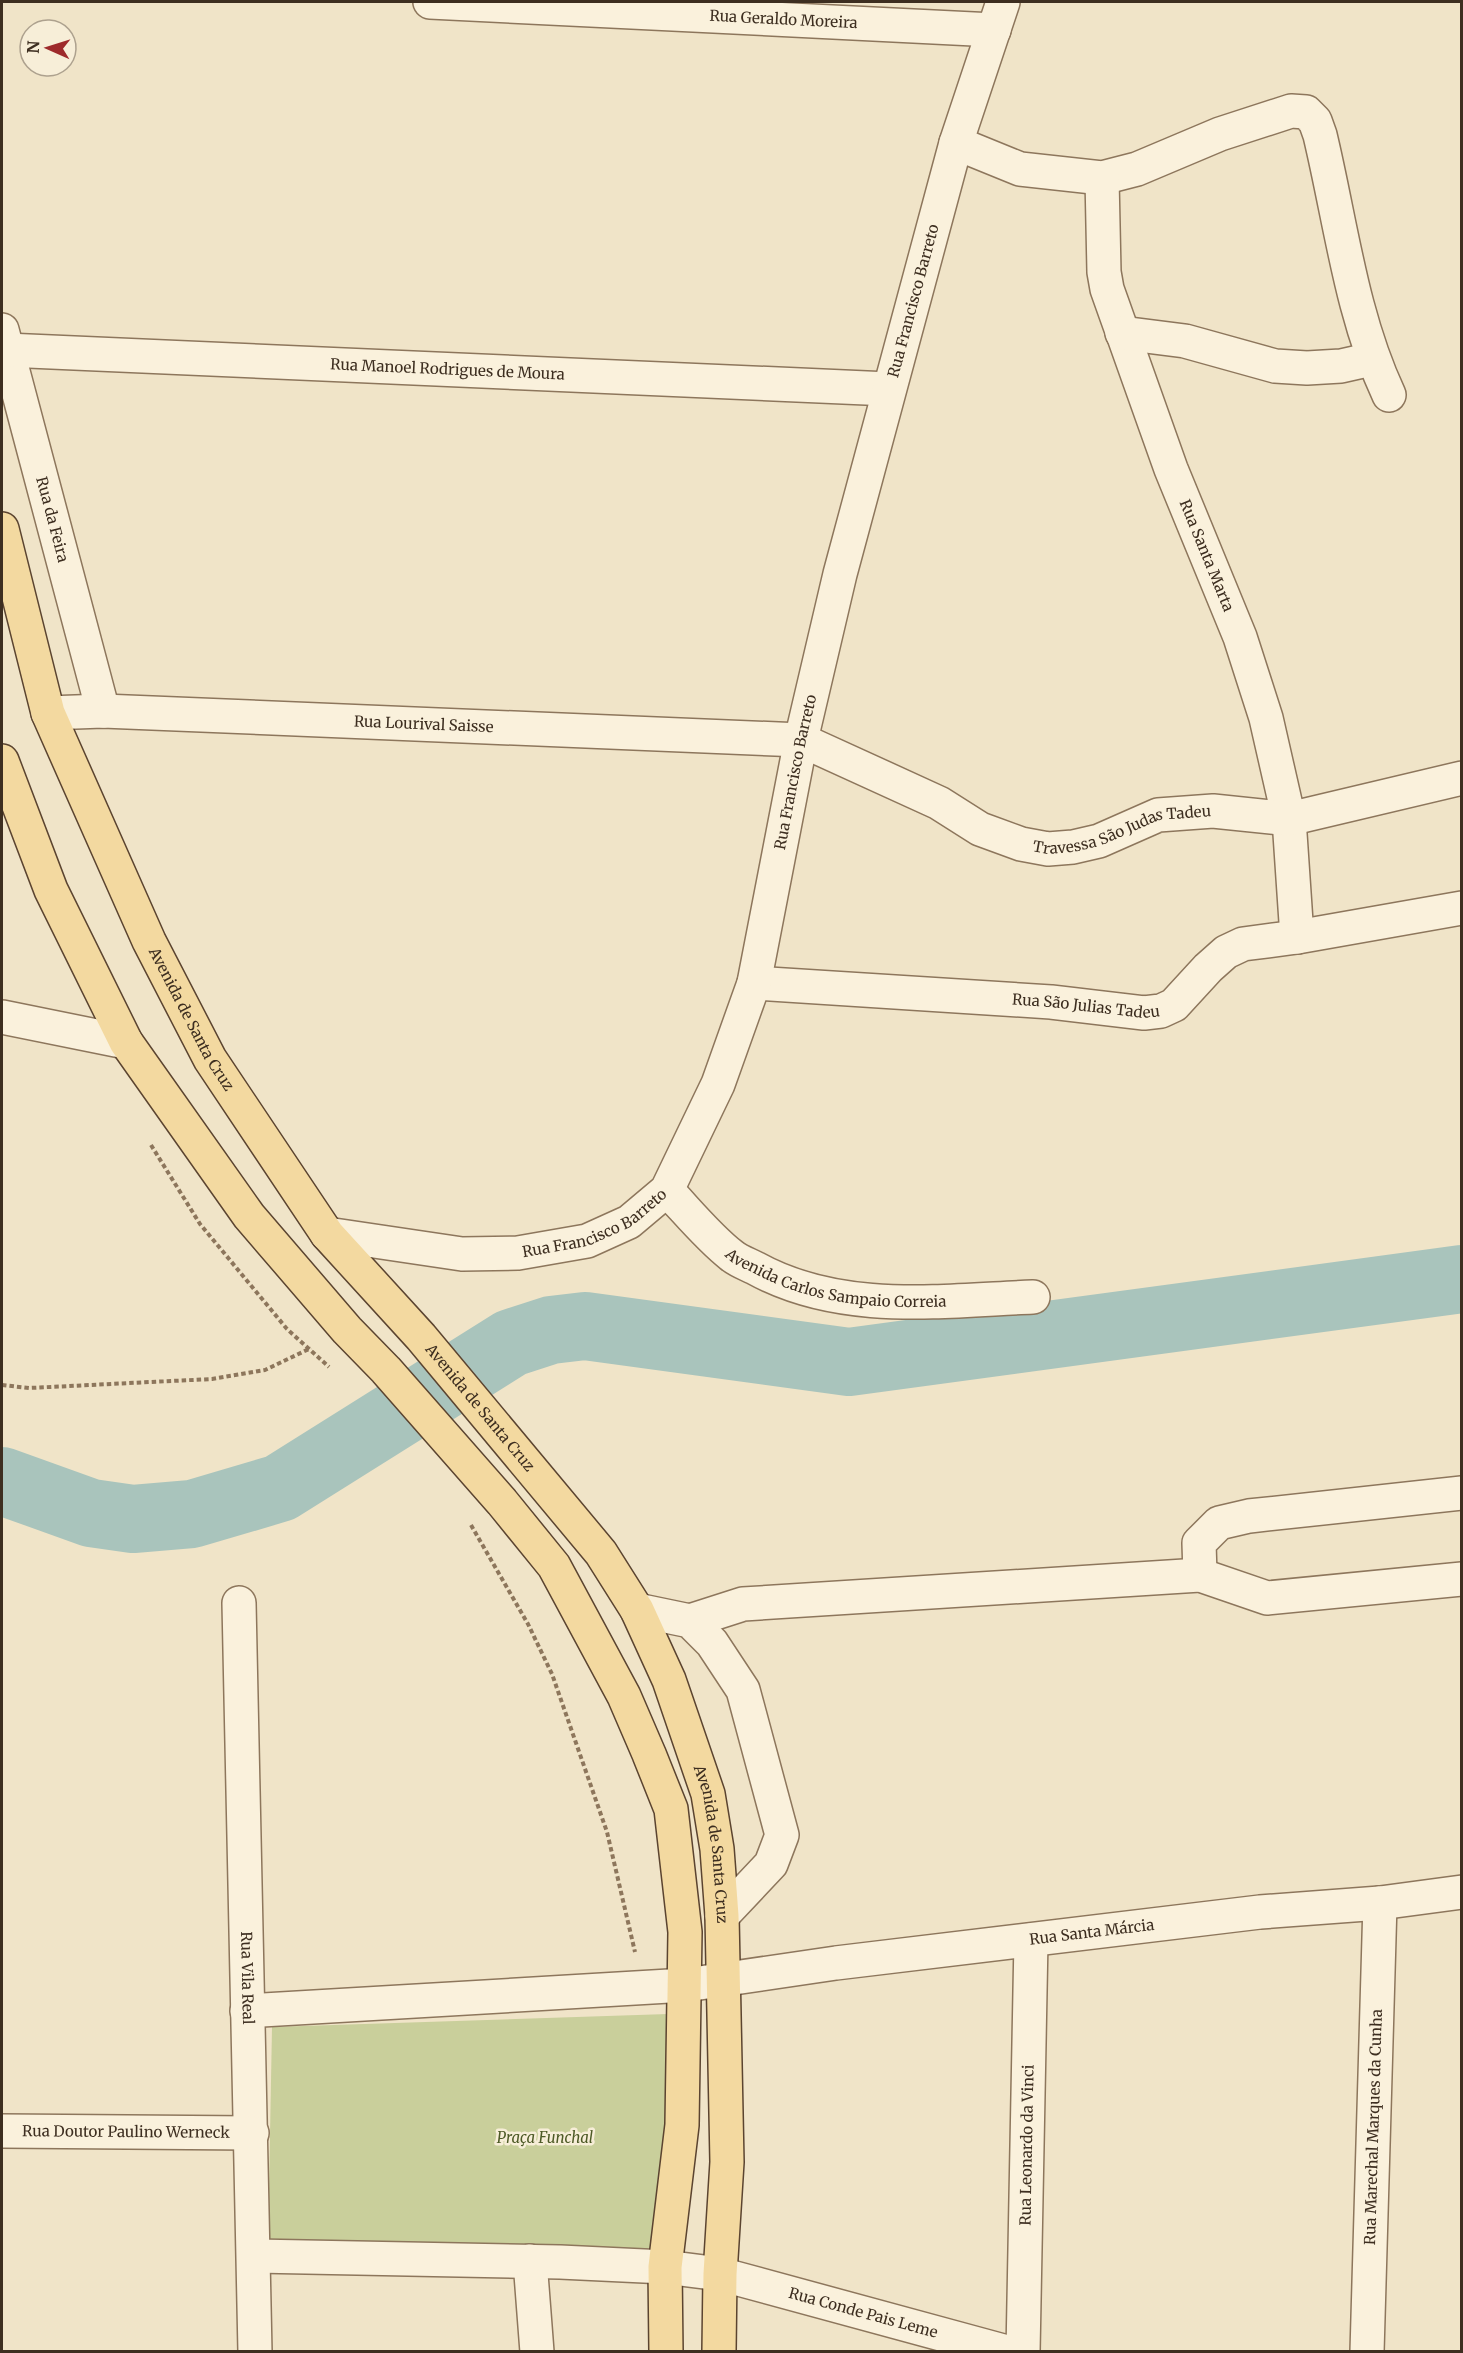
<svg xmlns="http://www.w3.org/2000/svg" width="1463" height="2353" font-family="Merriweather,serif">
	<rect width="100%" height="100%" fill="#f0e4c8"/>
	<path fill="#c9cf9b" d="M 668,2014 L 664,2263 L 268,2243 L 272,2027 Z"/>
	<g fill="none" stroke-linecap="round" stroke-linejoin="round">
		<path stroke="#a9c4bc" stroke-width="68" d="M 2,1481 L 91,1513 L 133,1519 L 192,1514 L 280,1488 L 511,1343 L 551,1330 L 585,1326 L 849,1362 L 1462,1279"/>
		<g stroke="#8d765c" stroke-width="36">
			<g id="minor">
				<path id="s1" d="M 430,2 L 994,30"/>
				<path d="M 956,143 L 1020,169 L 1102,178 L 1137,169 L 1220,134 L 1291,111 L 1306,112 L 1315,121 L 1320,135 C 1341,223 1351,314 1389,395"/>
				<path id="s2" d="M 1102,178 L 1104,272 L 1107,289 L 1171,469 L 1240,637 L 1266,718 L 1289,819 L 1297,937"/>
				<path id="s3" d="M 2,330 L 103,711"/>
				<path d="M 1122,333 L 1185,341 L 1275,366 L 1307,368 L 1341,366 L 1372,359"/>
				<path id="s4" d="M 6,350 L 889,389"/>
				<path id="s5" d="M 48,713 L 103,711 L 801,740 L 939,803 L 980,829 L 1021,844 L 1048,849 L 1073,847 L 1099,841 L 1158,815 L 1213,811 L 1289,819 L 1462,778"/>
				<path id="s6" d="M 754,983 L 1051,1002 L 1144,1013 L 1161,1011 L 1174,1005 L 1208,968 L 1226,952 L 1243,944 L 1297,937 L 1462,908"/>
				<path d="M 2,1017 L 126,1042"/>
				<path id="s7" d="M 667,1190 C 687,1211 708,1237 731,1255 C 738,1261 747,1264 755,1268 C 840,1315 940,1301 1033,1297"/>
				<path id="s8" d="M 327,1234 L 462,1254 L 518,1253 L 587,1241 L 629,1222 L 667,1190 L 718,1084 L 754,983 L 801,740 L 840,574 L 956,143 L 1003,2"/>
				<path d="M 1200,1575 L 1199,1543 L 1219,1523 L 1249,1516 L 1462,1493"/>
				<path id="s9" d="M 239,1603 L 255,2352"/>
				<path d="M 637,1610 L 690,1621 L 712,1643 L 743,1690 L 782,1835 L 771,1864 L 722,1916"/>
				<path d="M 690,1621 L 743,1604 L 1200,1575 L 1267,1598 L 1462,1579"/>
				<path id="s10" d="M 247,2011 L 686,1985 L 836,1963 L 1260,1912 L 1380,1903 L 1462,1892"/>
				<path id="s11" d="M 2,2131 L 252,2133"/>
				<path id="s12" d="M 255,2256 L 560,2262 L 665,2267 L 720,2274 L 1007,2352"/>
				<path d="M 530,2261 L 537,2352"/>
				<path id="s13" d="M 1023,2352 L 1031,1940"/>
				<path id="s14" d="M 1367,2352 L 1380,1903"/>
			</g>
		</g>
		<g stroke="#5b4430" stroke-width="36">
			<g id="major">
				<path id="s15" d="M 2,529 L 48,713 L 149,941 L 210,1059 L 327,1234 L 421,1337 L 601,1553 L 637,1610 L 669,1680 L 708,1794 L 717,1849 L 722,1916 L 727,2162 L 720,2274 L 719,2352"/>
				<path d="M 2,761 L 51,890 L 126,1042 L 249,1216 L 347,1330 L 386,1370 L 502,1502 L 554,1566 L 624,1696 L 649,1754 L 671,1809 L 685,1932 L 682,2125 L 665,2267 L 666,2352"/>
			</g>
		</g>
		<g stroke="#8d765c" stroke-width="4" stroke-dasharray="4.5 3" stroke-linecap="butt">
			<path d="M 151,1145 L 200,1224 L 287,1329 L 329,1367"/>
			<path d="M 2,1385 L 29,1388 L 212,1379 L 265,1370 L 311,1348"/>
			<path d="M 471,1525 L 528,1624 L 552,1674 L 607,1832 L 635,1952"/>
		</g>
		<use href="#minor" stroke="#faf1dc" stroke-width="33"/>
		<use href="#major" stroke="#f3d9a0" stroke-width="33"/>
	</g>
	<g text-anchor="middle" stroke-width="5" stroke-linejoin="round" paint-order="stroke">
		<g font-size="15" fill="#3d2e20" stroke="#f7eed8">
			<text dy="5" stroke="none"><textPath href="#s1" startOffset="354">Rua Geraldo Moreira</textPath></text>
			<text dy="5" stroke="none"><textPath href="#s8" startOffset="1284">Rua Francisco Barreto</textPath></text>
			<text dy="5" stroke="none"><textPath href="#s4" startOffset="442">Rua Manoel Rodrigues de Moura</textPath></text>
			<text dy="5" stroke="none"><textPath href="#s3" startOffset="196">Rua da Feira</textPath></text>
			<text dy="5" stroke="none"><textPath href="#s2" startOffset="396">Rua Santa Marta</textPath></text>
			<text dy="5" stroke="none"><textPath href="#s5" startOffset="376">Rua Lourival Saisse</textPath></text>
			<text dy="5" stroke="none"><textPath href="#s8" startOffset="798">Rua Francisco Barreto</textPath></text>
			<text dy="5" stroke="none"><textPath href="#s5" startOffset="1102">Travessa São Judas Tadeu</textPath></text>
			<text dy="5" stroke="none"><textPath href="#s6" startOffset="333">Rua São Julias Tadeu</textPath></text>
			<text dy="5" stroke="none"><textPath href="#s15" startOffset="528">Avenida de Santa Cruz</textPath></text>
			<text dy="5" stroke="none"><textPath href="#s8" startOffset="276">Rua Francisco Barreto</textPath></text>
			<text dy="5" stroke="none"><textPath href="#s7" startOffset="201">Avenida Carlos Sampaio Correia</textPath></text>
			<text dy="5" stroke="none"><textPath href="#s15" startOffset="1014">Avenida de Santa Cruz</textPath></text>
			<text dy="5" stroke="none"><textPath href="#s15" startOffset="1518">Avenida de Santa Cruz</textPath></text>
			<text dy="5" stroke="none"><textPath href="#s10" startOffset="849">Rua Santa Márcia</textPath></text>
			<text dy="5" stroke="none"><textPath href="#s9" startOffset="375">Rua Vila Real</textPath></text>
			<text dy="5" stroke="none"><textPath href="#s14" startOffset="225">Rua Marechal Marques da Cunha</textPath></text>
			<text dy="5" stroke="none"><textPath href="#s11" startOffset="124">Rua Doutor Paulino Werneck</textPath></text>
			<text dy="5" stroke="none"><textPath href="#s13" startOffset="207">Rua Leonardo da Vinci</textPath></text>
			<text dy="5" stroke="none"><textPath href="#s12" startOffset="614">Rua Conde Pais Leme</textPath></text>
		</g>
		<g font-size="15" font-style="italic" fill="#4d5a26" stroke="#f7eed8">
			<text x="545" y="2143">Praça Funchal</text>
		</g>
	</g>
	<rect width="1463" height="2353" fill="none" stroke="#3d2e20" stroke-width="6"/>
	<g transform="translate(48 48) rotate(273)"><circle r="28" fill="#f7eed8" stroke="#ada18e" stroke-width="1.5"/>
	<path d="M0-4.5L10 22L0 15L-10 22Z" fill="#9e2a2b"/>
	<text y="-9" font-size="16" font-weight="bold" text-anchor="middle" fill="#3d2e20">N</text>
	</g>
</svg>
